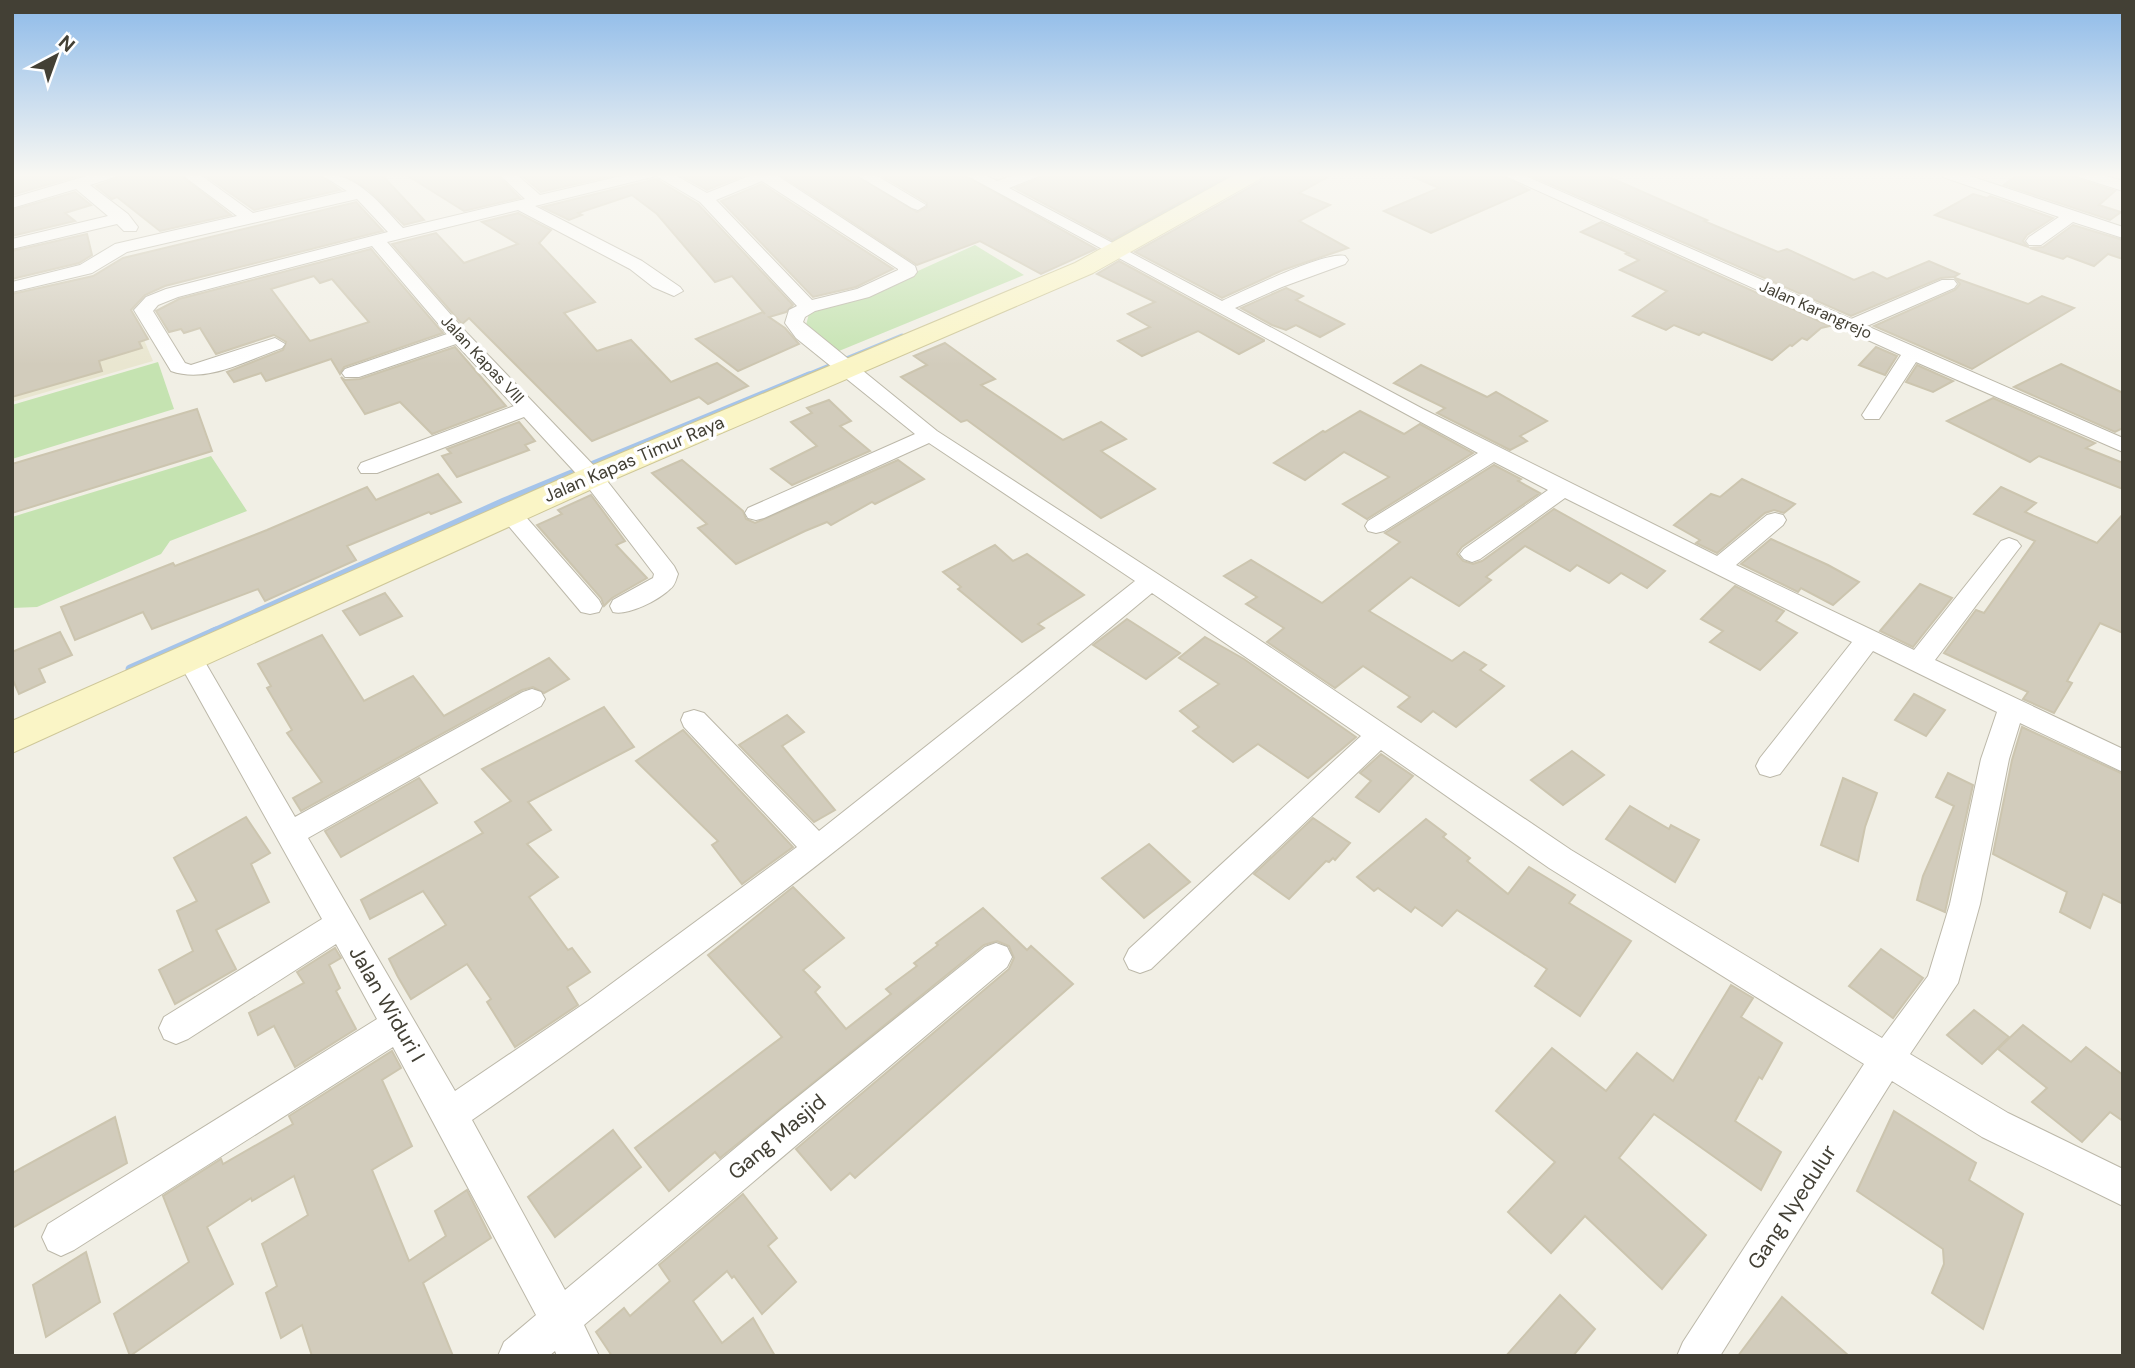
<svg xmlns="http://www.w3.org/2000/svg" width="2135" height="1368" font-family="'DM Sans',sans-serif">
	<rect width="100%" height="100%" fill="#f1efe5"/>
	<path fill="#e9e6d0" d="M 130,307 L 153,361 L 12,402 L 12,340 Z"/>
	<g fill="#c5e3b1">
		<path d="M 975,245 L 1024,275 L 839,351 L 806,325 L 810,310 L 863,296 Z"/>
		<path d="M 158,362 L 174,409 L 12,459 L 12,405 Z"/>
		<path d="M 211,456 L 247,511 L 170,541 L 161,554 L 37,607 L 12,608 L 12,517 Z"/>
	</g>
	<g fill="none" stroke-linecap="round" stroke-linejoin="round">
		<g stroke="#a5c4ea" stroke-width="5">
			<path d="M 1103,248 L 1234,174"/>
			<path d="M 805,376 L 902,336"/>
		</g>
		<path stroke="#a5c4ea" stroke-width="7" d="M 212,632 L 504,501 L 809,375"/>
		<path stroke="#a5c4ea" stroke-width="9" d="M 130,669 L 216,631"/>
	</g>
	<g fill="#d2ccbc" stroke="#ccc5af" stroke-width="2" fill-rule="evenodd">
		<path d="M 12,174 L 85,174 L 12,195 Z"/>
		<path d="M 120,174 L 179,174 L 231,215 L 160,231 L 117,197 L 112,199 L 96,186 L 116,179 Z"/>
		<path d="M 203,174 L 318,174 L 340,190 L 254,210 Z"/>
		<path d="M 339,174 L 381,174 L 424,220 L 404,225 L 368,189 Z"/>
		<path d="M 405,174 L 496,174 L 520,198 L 464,211 Z"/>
		<path d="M 520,174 L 620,174 L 541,192 Z"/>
		<path d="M 678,174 L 748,174 L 707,190 Z"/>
		<path d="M 779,174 L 853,174 L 917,212 L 927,207 L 927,203 L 879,174 L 962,174 L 1096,249 L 1041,274 L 980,241 L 917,265 Z"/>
		<path d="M 1042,174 L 1231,174 L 1112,240 L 1015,188 L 1038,179 Z"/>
		<path d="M 1266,174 L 1333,174 L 1299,193 L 1330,205 L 1299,221 L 1348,248 L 1283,270 L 1222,298 L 1135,252 L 1261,181 Z"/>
		<path d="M 1407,174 L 1499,174 L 1529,190 L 1431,233 L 1384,211 L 1439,188 Z"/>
		<path d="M 1527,174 L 1602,174 L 1707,220 L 1704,221 L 1778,252 L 1787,249 L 1854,280 L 1873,272 L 1887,279 L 1929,261 L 1959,274 L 1954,277 L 1941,278 L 1851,316 Z"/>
		<path d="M 2018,174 L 2074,174 L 2078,179 L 2115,191 L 2099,205 L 2121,212 L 2110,220 L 2004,185 Z"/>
		<path d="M 656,179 L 698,204 L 793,305 L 786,312 L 769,317 L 785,328 L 799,344 L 738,371 L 696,339 L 763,312 L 765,314 L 732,276 L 715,282 L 657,214 L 632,195 L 578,213 L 582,215 L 569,220 L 542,207 Z"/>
		<path d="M 762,184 L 893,269 L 856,287 L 813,297 L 721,201 Z"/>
		<path d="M 75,192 L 91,205 L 65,213 L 75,221 L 12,236 L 12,210 Z"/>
		<path d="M 1973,194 L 1987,198 L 1990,196 L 2053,218 L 2027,235 L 2023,241 L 2028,247 L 1935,215 Z"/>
		<path d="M 356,202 L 383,231 L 165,286 L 145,295 L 131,310 L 148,339 L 139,342 L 142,348 L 99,361 L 102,371 L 12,397 L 12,294 L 93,276 L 123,258 Z"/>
		<path d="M 518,213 L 551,230 L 539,243 L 595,302 L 564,313 L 597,351 L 631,340 L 671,382 L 717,363 L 748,386 L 708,404 L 699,397 L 592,441 L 469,318 L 462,324 L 392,244 L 436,233 L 464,263 L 518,244 L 482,222 Z"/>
		<path d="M 1601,222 L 1830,326 L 1821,328 L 1807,340 L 1802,338 L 1792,346 L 1790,345 L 1772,360 L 1703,332 L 1699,335 L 1674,325 L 1666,330 L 1633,316 L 1667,291 L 1620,270 L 1639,260 L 1626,254 L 1629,253 L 1581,232 Z"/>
		<path d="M 2073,225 L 2123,240 L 2123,259 L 2108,254 L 2094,266 L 2067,256 L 2063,259 L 2030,248 L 2043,247 Z"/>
		<path d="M 87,234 L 92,255 L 79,263 L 12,279 L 12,251 Z"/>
		<path d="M 371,249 L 443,333 L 344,367 L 340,374 L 331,359 L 266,381 L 261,373 L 234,382 L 227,372 L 283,350 L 286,342 L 274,335 L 216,354 L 200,328 L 184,333 L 181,329 L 169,332 L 156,311 L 179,299 ZM 314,276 L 320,283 L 332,279 L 369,322 L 310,341 L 271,289 Z"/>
		<path d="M 1119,261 L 1264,340 L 1264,341 L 1239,354 L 1198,331 L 1142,356 L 1118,341 L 1150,327 L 1128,314 L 1155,302 L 1097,274 Z"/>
		<path d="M 1955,278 L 2028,304 L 2042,296 L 2074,308 L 1972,369 L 1874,326 L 1955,290 L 1960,284 Z"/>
		<path d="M 1286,288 L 1303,296 L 1296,300 L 1344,324 L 1320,337 L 1296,325 L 1286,330 L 1272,325 L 1241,308 Z"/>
		<path d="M 945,343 L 995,379 L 981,385 L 1063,440 L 1101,422 L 1126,439 L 1101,451 L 1155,489 L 1101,518 L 967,420 L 961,422 L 901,377 L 927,365 L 914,356 Z"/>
		<path d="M 455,347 L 506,406 L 432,434 L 400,402 L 365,414 L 341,377 L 345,380 L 360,379 Z"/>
		<path d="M 1876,347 L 1897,356 L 1885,375 L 1859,365 Z"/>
		<path d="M 2061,364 L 2123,393 L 2123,428 L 2115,432 L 2014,387 Z"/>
		<path d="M 1421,365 L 1487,397 L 1496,392 L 1547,421 L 1520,436 L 1527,441 L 1510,450 L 1437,413 L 1445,408 L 1394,383 Z"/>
		<path d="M 1917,365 L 1953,381 L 1933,392 L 1906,382 Z"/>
		<path d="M 1993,398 L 2095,443 L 2086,448 L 2123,463 L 2123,489 L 2039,456 L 2030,462 L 1947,421 Z"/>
		<path d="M 829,400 L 851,421 L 840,426 L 870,451 L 792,485 L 771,469 L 817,446 L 791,422 L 812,413 L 807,408 Z"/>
		<path d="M 197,409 L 212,451 L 12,513 L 12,464 Z"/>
		<path d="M 1360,411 L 1404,434 L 1420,424 L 1473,453 L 1367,519 L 1343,504 L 1389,477 L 1344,452 L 1305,480 L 1274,463 L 1323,431 L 1325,432 Z"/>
		<path d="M 519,422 L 535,441 L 525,445 L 529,450 L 457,477 L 442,456 L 451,453 L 447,449 Z"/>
		<path d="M 682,460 L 743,511 L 746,519 L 755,523 L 898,460 L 924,479 L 875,504 L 872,502 L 831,525 L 827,522 L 805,531 L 736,564 L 698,528 L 707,524 L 652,473 Z"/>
		<path d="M 1494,465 L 1521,479 L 1518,481 L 1540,493 L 1462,547 L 1457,554 L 1463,561 L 1473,564 L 1482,561 L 1554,509 L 1665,571 L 1647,588 L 1621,573 L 1609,583 L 1577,565 L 1570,571 L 1525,546 L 1486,577 L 1491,580 L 1459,606 L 1411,577 L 1369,611 L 1452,661 L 1464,652 L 1486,665 L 1480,670 L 1504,686 L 1456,727 L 1433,711 L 1421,722 L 1398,707 L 1410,697 L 1363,666 L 1335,688 L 1267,642 L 1284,628 L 1246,604 L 1257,597 L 1224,576 L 1251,560 L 1322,603 L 1400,542 L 1385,533 Z"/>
		<path d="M 438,474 L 461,502 L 431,514 L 429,512 L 347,546 L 356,560 L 265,601 L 258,589 L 152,629 L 143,612 L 75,640 L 61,607 L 173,563 L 175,566 L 267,530 L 367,487 L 376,500 Z"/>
		<path d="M 1742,479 L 1795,504 L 1784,513 L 1774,510 L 1765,513 L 1717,553 L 1696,543 L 1700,540 L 1674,525 L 1711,494 L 1720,497 Z"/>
		<path d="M 2001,487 L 2036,503 L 2025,512 L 2097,543 L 2123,514 L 2123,633 L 2100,623 L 2067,681 L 2072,683 L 2054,713 L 2023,699 L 2028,692 L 1944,653 L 1976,610 L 1984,613 L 2035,541 L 1974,514 Z"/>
		<path d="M 591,495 L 625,541 L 616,545 L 647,578 L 612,598 L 604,606 L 601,598 L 537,525 L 562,514 L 558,510 Z"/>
		<path d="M 1771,539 L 1828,565 L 1859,582 L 1833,605 L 1801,588 L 1798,592 L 1741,564 Z"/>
		<path d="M 995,545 L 1013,561 L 1027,554 L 1084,595 L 1038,624 L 1044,628 L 1022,642 L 958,589 L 961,587 L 943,572 Z"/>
		<path d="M 1920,584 L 1952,598 L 1913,647 L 1880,631 Z"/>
		<path d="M 1735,586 L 1784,611 L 1776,621 L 1797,633 L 1760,670 L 1710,642 L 1723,631 L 1701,619 Z"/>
		<path d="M 385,593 L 402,616 L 360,635 L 343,611 Z"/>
		<path d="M 1127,619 L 1180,653 L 1146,679 L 1093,645 Z"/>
		<path d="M 60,632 L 72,655 L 39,669 L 45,682 L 19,694 L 12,678 L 12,652 Z"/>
		<path d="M 322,635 L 364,701 L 413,676 L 444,716 L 549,658 L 569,679 L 544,693 L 533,687 L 522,690 L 301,811 L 293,798 L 322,782 L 287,733 L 292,730 L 267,688 L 271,686 L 258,664 Z"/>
		<path d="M 1205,637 L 1244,659 L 1356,737 L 1308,778 L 1258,744 L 1233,762 L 1193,731 L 1199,727 L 1180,711 L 1219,684 L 1179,658 Z"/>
		<path d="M 1914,694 L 1945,710 L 1926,736 L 1895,720 Z"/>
		<path d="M 604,707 L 634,747 L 528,802 L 551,830 L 527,844 L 558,877 L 529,897 L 568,950 L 572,948 L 590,972 L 567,987 L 578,1005 L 515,1047 L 487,1002 L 491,999 L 467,964 L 411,999 L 398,977 L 389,959 L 446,925 L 423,891 L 370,919 L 361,900 L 483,833 L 475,822 L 511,801 L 482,769 Z"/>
		<path d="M 787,715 L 804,732 L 782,746 L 835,810 L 814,822 L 739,745 Z"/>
		<path d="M 2022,727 L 2123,774 L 2123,904 L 2103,894 L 2090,928 L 2060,912 L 2067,892 L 1993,854 L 2012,760 Z"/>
		<path d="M 683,730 L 793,847 L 742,884 L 712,845 L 718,841 L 636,761 Z"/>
		<path d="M 1572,751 L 1604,775 L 1563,805 L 1531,780 Z"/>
		<path d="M 1381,754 L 1413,776 L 1379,812 L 1356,797 L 1371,781 L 1360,773 Z"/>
		<path d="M 1948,773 L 1973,785 L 1945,912 L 1917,900 L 1923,876 L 1954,806 L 1936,797 Z"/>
		<path d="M 419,778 L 437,803 L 341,857 L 325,831 Z"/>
		<path d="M 1843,778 L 1877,793 L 1865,827 L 1858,861 L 1821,845 Z"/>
		<path d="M 1630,806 L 1669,829 L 1671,825 L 1699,840 L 1675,882 L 1606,839 Z"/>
		<path d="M 246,817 L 270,853 L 251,864 L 269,902 L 216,930 L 236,969 L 175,1004 L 159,970 L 193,951 L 177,911 L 197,901 L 174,858 Z"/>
		<path d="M 1313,818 L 1350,843 L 1335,860 L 1333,858 L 1329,862 L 1326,861 L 1289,899 L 1254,874 Z"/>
		<path d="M 1426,819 L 1446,834 L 1443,837 L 1470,858 L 1467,861 L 1508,894 L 1529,867 L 1575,895 L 1569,903 L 1631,941 L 1580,1016 L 1535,986 L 1547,969 L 1457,910 L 1442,926 L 1415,907 L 1411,912 L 1378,888 L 1374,891 L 1357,877 Z"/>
		<path d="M 1149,844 L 1190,882 L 1144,918 L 1102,878 Z"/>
		<path d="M 793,887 L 844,938 L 803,970 L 820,987 L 815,992 L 846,1029 L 891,994 L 886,989 L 917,966 L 914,963 L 938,945 L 936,943 L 983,908 L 1027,950 L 1031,946 L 1073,984 L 855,1178 L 850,1173 L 831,1190 L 796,1149 L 1009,969 L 1014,958 L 1009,946 L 997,941 L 984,945 L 720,1158 L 715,1152 L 669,1191 L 635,1148 L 782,1037 L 708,955 Z"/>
		<path d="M 335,948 L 341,958 L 329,965 L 340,988 L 336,991 L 356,1029 L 295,1067 L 274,1026 L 258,1035 L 249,1013 L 304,983 L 297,972 Z"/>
		<path d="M 1881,949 L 1923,978 L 1893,1018 L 1849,986 Z"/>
		<path d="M 1731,985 L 1753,998 L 1741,1017 L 1782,1043 L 1762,1079 L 1759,1077 L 1735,1121 L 1781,1152 L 1761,1190 L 1654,1114 L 1619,1158 L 1706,1235 L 1662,1289 L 1585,1216 L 1551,1253 L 1508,1212 L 1555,1162 L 1496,1111 L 1552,1048 L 1606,1091 L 1637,1053 L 1673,1081 Z"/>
		<path d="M 1974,1010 L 2009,1037 L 1982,1064 L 1947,1035 Z"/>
		<path d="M 2023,1025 L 2071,1062 L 2086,1047 L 2123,1075 L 2123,1121 L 2110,1112 L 2082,1142 L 2032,1102 L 2047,1088 L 1998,1049 Z"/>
		<path d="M 392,1051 L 401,1068 L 382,1080 L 412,1146 L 372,1170 L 409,1261 L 446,1236 L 435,1211 L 467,1190 L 491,1238 L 423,1283 L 453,1356 L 312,1356 L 302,1325 L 281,1338 L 266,1293 L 277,1286 L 262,1244 L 308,1215 L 294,1176 L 252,1201 L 251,1198 L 207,1227 L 233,1284 L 130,1356 L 114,1314 L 189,1262 L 163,1196 L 221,1159 L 223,1164 L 293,1124 L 289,1116 Z"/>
		<path d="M 1894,1111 L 1976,1163 L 1969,1180 L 2023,1214 L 1983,1329 L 1932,1293 L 1944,1264 L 1943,1249 L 1857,1191 Z"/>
		<path d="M 115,1117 L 127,1163 L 12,1228 L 12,1173 Z"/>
		<path d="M 613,1130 L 641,1167 L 555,1237 L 528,1197 Z"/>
		<path d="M 743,1194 L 777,1238 L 768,1246 L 796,1282 L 762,1314 L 734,1276 L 732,1278 L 727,1271 L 693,1301 L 722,1343 L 753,1318 L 775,1356 L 612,1356 L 596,1332 L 624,1308 L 630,1316 L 670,1281 L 659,1265 Z"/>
		<path d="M 86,1252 L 100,1302 L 46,1337 L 33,1285 Z"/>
		<path d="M 1560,1295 L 1595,1329 L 1573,1356 L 1506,1356 Z"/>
		<path d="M 1782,1297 L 1849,1356 L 1738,1356 Z"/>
	</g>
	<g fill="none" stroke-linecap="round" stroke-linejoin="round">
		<g stroke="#bcb8a9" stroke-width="2">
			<g id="street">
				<path d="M 93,174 L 117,174 L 115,177 L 90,185 L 128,214 L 138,227 L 136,231 L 124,231 L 117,224 L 12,249 L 12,239 L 108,216 L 76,189 L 12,208 L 12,198 Z"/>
				<path d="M 181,174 L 199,174 L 253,213 L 347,191 L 320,174 C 357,172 379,203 403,228 L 525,199 L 499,174 L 516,174 L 540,195 L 630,174 L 673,174 L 707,193 L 754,174 L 775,174 L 915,266 L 917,272 L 914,276 L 869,297 L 815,311 L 805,317 L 803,322 L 937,431 L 1255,637 L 1571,850 L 1882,1038 L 1928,976 L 1950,904 L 1981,759 L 1997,712 L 1873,651 L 1780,774 L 1770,777 L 1760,774 L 1756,766 L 1760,758 L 1852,642 L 1565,498 L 1480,559 L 1472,562 L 1464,559 L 1460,554 L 1464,549 L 1548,490 L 1494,462 L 1384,531 L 1376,533 L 1368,531 L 1365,526 L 1368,521 L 1478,453 L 964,174 L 983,174 L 997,181 L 1017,174 L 1039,174 L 1037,177 L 1009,188 L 1222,301 C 1244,291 1325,251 1345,256 L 1348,260 L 1345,264 L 1282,287 L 1235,308 L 1423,409 L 1717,556 L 1767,515 L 1775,513 L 1783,515 L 1786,520 L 1783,525 L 1736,565 L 1914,650 L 2001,541 L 2009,538 L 2017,541 L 2021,546 L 2017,551 L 1935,660 L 2123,749 L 2123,772 L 2020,723 L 2009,759 L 1980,904 L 1958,983 L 1910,1054 L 2008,1113 L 2123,1169 L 2123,1206 L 1982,1137 L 1892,1081 L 1720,1356 L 1677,1356 L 1683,1342 L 1864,1064 L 1549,868 L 1381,750 L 1151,969 L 1140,973 L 1129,969 L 1124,959 L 1129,949 L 1361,736 L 1152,593 C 932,777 708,957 472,1120 L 565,1290 L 780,1111 L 985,947 L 996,943 L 1007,947 L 1012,957 L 1007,967 L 584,1325 L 599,1356 L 557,1356 L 555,1351 L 549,1356 L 498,1356 L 504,1342 L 536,1315 L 393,1047 L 74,1250 L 61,1256 L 48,1250 L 42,1237 L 48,1224 L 377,1019 L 336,944 L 188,1039 L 176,1044 L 164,1039 L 159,1028 L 164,1017 L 322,919 L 176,657 L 180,650 L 189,648 L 198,650 L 295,817 L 523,692 L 532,689 L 541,692 L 545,699 L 541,706 L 308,838 L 455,1091 L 588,1001 L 797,847 L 684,727 L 681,720 L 684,713 L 694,710 L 704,713 L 819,831 L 1135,581 L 929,443 L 764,518 L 756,520 L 748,518 L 745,513 L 748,508 L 915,434 L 796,338 L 785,323 L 789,310 L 797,306 L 700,202 L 656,176 L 535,206 L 642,261 L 680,287 L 683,291 L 674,296 L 653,287 L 630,269 L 518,210 L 387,242 L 466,332 L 600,472 L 674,566 L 678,574 C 676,579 675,586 670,589 C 659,600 628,616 613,612 L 610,606 L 613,600 L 653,578 L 654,574 L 584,482 L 524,417 L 377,473 L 361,473 L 358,468 L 361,463 L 514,406 L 456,344 L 359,377 L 345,377 L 342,373 L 345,369 L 447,334 L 372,246 L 178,297 L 158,305 L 153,311 L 185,363 L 191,365 L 275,338 L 285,344 L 282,348 C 247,360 207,384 171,371 L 134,310 L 146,297 L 166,289 L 388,232 L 357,199 L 127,252 L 92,273 L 12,292 L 12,282 L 80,265 L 115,244 L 237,216 ZM 762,181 L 898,269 L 898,270 L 857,289 L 812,300 L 716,200 Z"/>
				<path d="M 855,174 L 874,174 L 926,205 L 918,210 L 912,208 Z"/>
				<path d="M 1501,174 L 1521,174 L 1851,319 L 1942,280 L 1954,280 L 1957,284 L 1954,288 L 1867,326 L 2123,438 L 2123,452 L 1916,362 L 1879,419 L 1865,419 L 1862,415 L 1901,355 Z"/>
				<path d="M 1941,174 L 1964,174 L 2123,227 L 2123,238 L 2073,222 L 2041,245 L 2029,245 L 2026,241 L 2029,237 L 2059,217 L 1943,177 Z"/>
				<path d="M 2077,174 L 2100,174 L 2123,181 L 2123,191 L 2079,177 Z"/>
				<path d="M 510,506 L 518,508 L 599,600 L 602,606 L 599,612 L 590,614 L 581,612 L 502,518 L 499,513 L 502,508 Z"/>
			</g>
		</g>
		<g stroke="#cec798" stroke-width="2">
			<path id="secondary" d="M 1236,174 L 1263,174 L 1260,179 L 1093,273 L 603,484 L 12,753 L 12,721 L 581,470 L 1075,263 Z"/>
		</g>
		<use href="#street" fill="#fff" fill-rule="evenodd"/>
		<use href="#secondary" fill="#faf5c6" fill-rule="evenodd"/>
	</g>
	<linearGradient id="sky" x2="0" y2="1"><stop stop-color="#8dbae9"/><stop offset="0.48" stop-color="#f9f8f3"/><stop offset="1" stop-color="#f9f8f3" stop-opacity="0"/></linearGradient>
	<rect width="2135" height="365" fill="url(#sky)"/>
	<g text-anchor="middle" stroke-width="7" stroke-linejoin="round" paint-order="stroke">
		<g font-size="16" fill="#434035" stroke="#fff">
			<text transform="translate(1816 309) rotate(24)" y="6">Jalan Karangrejo</text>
			<text transform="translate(483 359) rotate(47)" y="6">Jalan Kapas VIII</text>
		</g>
		<g font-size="18" fill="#434035" stroke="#fff">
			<text transform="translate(634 459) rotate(-23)" y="6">Jalan Kapas Timur Raya</text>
		</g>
		<g font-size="21" fill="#434035" stroke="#fff">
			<text transform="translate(387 1004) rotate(60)" y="7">Jalan Widuri I</text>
			<text transform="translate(777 1137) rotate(-40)" y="7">Gang Masjid</text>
			<text transform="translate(1792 1207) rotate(-57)" y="7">Gang Nyedulur</text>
		</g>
	</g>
	<rect width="2135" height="1368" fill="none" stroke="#434035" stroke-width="28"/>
	<g transform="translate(56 56) rotate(41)" stroke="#ffffff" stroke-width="5" paint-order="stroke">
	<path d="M0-5L12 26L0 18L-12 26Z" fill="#434035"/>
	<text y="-10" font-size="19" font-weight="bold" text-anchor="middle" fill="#434035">N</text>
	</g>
</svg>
